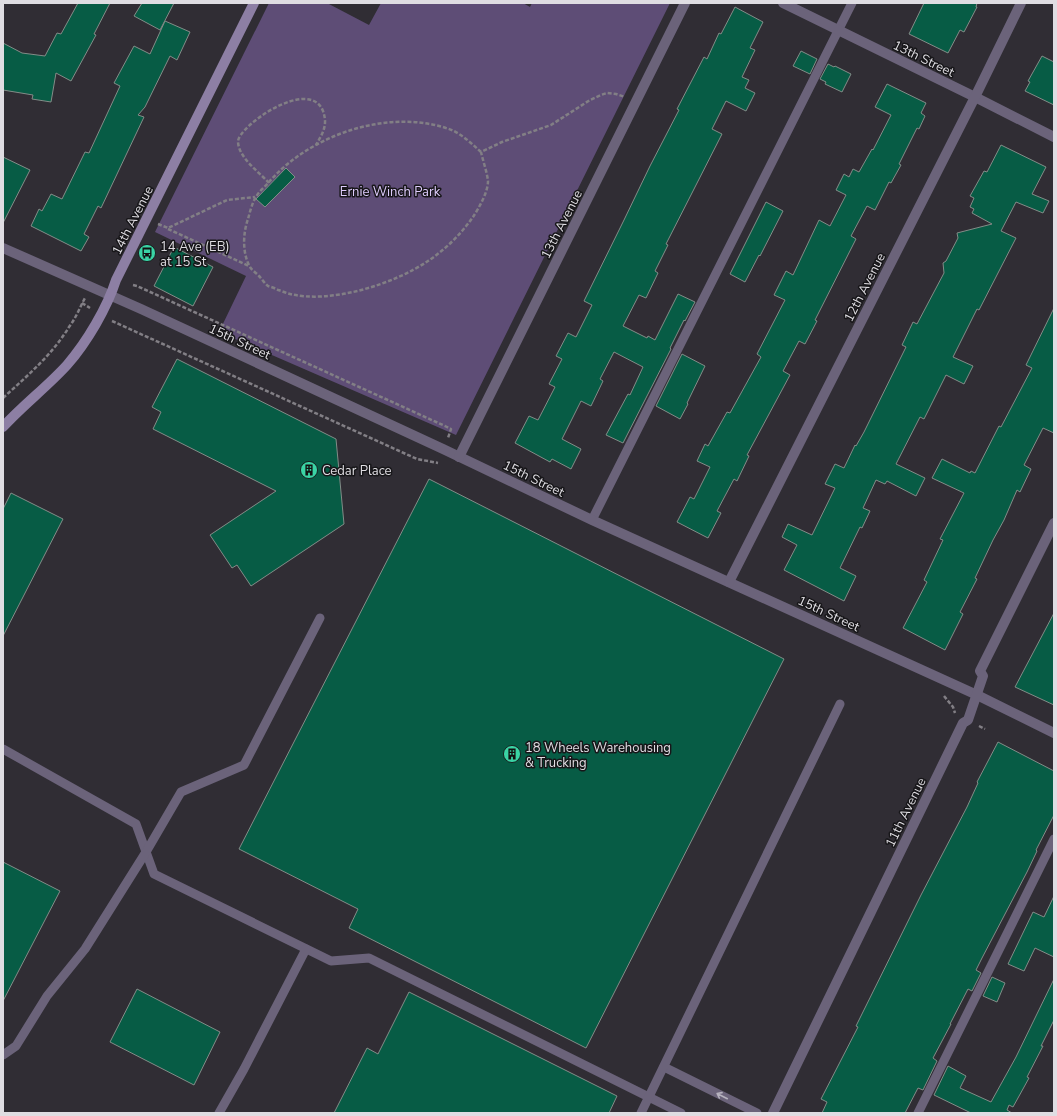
<svg xmlns="http://www.w3.org/2000/svg" width="1057" height="1116" font-family="'Nunito Sans',sans-serif">
	<rect width="100%" height="100%" fill="#302d34"/>
	<path fill="#5e4d76" d="M 269,3 L 327,3 L 369,25 L 381,3 L 523,3 L 530,7 L 532,3 L 670,3 L 456,435 L 219,332 L 246,276 L 155,232 Z"/>
	<g fill="#075c45" stroke="#838c88">
		<path d="M 78,3 L 110,3 L 94,34 L 96,35 L 71,81 L 56,73 L 51,102 L 32,99 L 33,95 L 3,90 L 3,43 L 22,53 L 45,56 L 57,33 L 61,34 Z"/>
		<path d="M 142,3 L 174,3 L 160,30 L 134,16 Z"/>
		<path d="M 924,3 L 977,3 L 976,7 L 977,7 L 964,32 L 960,30 L 948,53 L 909,34 Z"/>
		<path d="M 735,7 L 763,22 L 750,48 L 755,50 L 742,77 L 749,80 L 745,88 L 755,93 L 746,111 L 726,101 L 712,129 L 722,134 L 666,244 L 668,245 L 655,271 L 658,273 L 646,298 L 639,295 L 623,326 L 647,338 L 648,336 L 655,340 L 678,294 L 695,302 L 685,321 L 684,320 L 670,348 L 671,349 L 623,443 L 606,435 L 628,394 L 630,395 L 643,367 L 614,352 L 600,379 L 603,381 L 591,406 L 581,401 L 562,439 L 581,449 L 571,469 L 552,459 L 550,462 L 515,443 L 529,416 L 538,420 L 555,387 L 549,384 L 562,359 L 556,356 L 568,333 L 576,337 L 592,305 L 584,301 L 624,220 L 650,166 L 679,110 L 677,109 L 704,57 L 707,59 L 719,33 L 721,34 Z"/>
		<path d="M 165,21 L 190,32 L 177,60 L 170,56 L 145,107 L 138,115 L 144,117 L 101,208 L 98,206 L 84,234 L 89,237 L 81,251 L 31,226 L 39,209 L 42,211 L 51,194 L 62,199 L 85,152 L 89,153 L 120,86 L 114,83 L 134,46 L 150,54 Z"/>
		<path d="M 801,51 L 817,59 L 810,74 L 793,66 Z"/>
		<path d="M 1042,56 L 1054,62 L 1054,105 L 1025,91 L 1030,82 L 1028,81 Z"/>
		<path d="M 828,64 L 834,67 L 835,66 L 851,74 L 842,92 L 825,84 L 826,82 L 820,79 Z"/>
		<path d="M 887,84 L 926,103 L 921,113 L 925,116 L 919,129 L 917,128 L 899,164 L 901,165 L 891,183 L 889,182 L 875,210 L 867,206 L 851,236 L 856,239 L 815,320 L 817,321 L 805,344 L 799,341 L 783,371 L 790,375 L 747,455 L 749,456 L 737,481 L 734,479 L 717,511 L 721,513 L 708,538 L 677,522 L 690,497 L 694,499 L 710,467 L 697,461 L 705,444 L 708,446 L 727,412 L 730,413 L 761,357 L 757,354 L 785,300 L 774,295 L 786,271 L 793,275 L 819,220 L 830,226 L 846,195 L 836,190 L 844,174 L 849,177 L 853,169 L 859,172 L 872,149 L 873,150 L 891,115 L 875,107 Z"/>
		<path d="M 1001,145 L 1046,167 L 1032,194 L 1049,201 L 1043,213 L 1016,202 L 1001,231 L 1016,238 L 979,310 L 977,309 L 953,357 L 973,366 L 964,384 L 946,375 L 924,419 L 920,417 L 896,464 L 925,478 L 916,496 L 887,481 L 885,484 L 876,480 L 863,508 L 870,511 L 862,528 L 860,527 L 840,568 L 856,576 L 844,601 L 784,570 L 797,545 L 782,537 L 788,524 L 812,535 L 835,488 L 825,484 L 835,464 L 844,468 L 855,445 L 856,446 L 864,432 L 906,347 L 902,345 L 913,322 L 917,324 L 944,273 L 943,263 L 946,261 L 958,238 L 957,233 L 992,224 L 972,213 L 974,209 L 970,207 L 974,198 L 970,196 L 984,171 L 987,172 Z"/>
		<path d="M 3,157 L 30,170 L 3,223 Z"/>
		<path d="M 286,168 L 295,177 L 265,207 L 256,199 Z"/>
		<path d="M 766,202 L 783,211 L 760,256 L 759,255 L 745,282 L 730,274 Z"/>
		<path d="M 174,247 L 213,267 L 193,306 L 154,286 Z"/>
		<path d="M 1054,308 L 1054,433 L 1043,428 L 1024,465 L 1031,469 L 1020,492 L 1017,490 L 1004,520 L 993,540 L 975,578 L 977,579 L 960,612 L 963,614 L 945,650 L 903,628 L 927,582 L 924,580 L 943,540 L 940,539 L 964,493 L 932,478 L 942,459 L 970,473 L 971,471 L 975,473 L 999,426 L 1001,427 L 1032,368 L 1026,365 Z"/>
		<path d="M 682,354 L 705,366 L 687,403 L 688,404 L 680,419 L 656,406 Z"/>
		<path d="M 177,359 L 336,439 L 344,524 L 251,586 L 237,565 L 232,568 L 210,535 L 276,491 L 153,429 L 161,412 L 152,407 Z"/>
		<path d="M 429,479 L 784,659 L 586,1048 L 349,928 L 358,909 L 239,849 Z"/>
		<path d="M 11,493 L 63,519 L 3,636 L 3,509 Z"/>
		<path d="M 1054,613 L 1054,705 L 1015,687 Z"/>
		<path d="M 998,742 L 1054,771 L 1054,815 L 1036,850 L 1037,851 L 1027,872 L 982,958 L 976,970 L 981,973 L 972,991 L 968,989 L 950,1024 L 951,1024 L 933,1058 L 937,1061 L 923,1090 L 918,1088 L 905,1113 L 822,1113 L 827,1102 L 821,1099 L 858,1027 L 856,1026 L 921,895 L 967,807 L 978,783 L 977,782 Z"/>
		<path d="M 3,862 L 60,891 L 3,1001 Z"/>
		<path d="M 1054,896 L 1054,957 L 1035,948 L 1024,971 L 1008,964 L 1033,912 L 1044,917 Z"/>
		<path d="M 992,977 L 1005,983 L 997,1002 L 983,996 Z"/>
		<path d="M 1054,979 L 1054,1020 L 1041,1046 L 1043,1046 L 1027,1077 L 1029,1078 L 1013,1107 L 1009,1105 L 1007,1110 L 1012,1113 L 971,1113 L 934,1095 L 948,1066 L 966,1076 L 960,1088 L 991,1102 L 1016,1057 Z"/>
		<path d="M 137,989 L 220,1032 L 194,1085 L 110,1042 Z"/>
		<path d="M 409,992 L 617,1096 L 609,1113 L 334,1113 L 367,1048 L 378,1054 Z"/>
	</g>
	<g fill="none" stroke-linecap="round" stroke-linejoin="round">
		<g stroke="#827f85" stroke-width="2.5" stroke-dasharray="4 2" stroke-linecap="butt">
			<path d="M 481,152 C 471,143 460,132 446,128 C 386,109 310,135 269,182 C 265,187 259,191 256,197 C 252,203 250,212 248,219 C 243,233 242,253 250,267 C 252,270 256,273 259,276 C 262,279 265,284 268,286 C 271,287 275,288 278,290 C 282,291 286,293 290,294 C 331,304 394,284 428,261 C 446,249 461,234 473,217 C 479,208 488,192 488,181 C 487,172 483,161 481,152 L 502,142 L 551,125 L 590,100 L 601,95 L 607,93 L 616,94 L 625,97"/>
			<path d="M 269,183 C 258,171 239,158 238,142 C 237,127 309,76 323,111 C 328,125 323,133 316,145"/>
			<path d="M 158,224 L 168,228 L 227,200 L 255,197"/>
			<path d="M 168,229 L 249,266"/>
			<path d="M 133,285 L 137,286 L 445,426 L 451,429 L 448,438"/>
			<path d="M 82,303 L 90,308"/>
			<path d="M 112,321 L 417,459 L 438,463"/>
			<path d="M 3,398 C 27,376 52,355 69,327 C 76,318 80,307 85,298"/>
			<path d="M 944,696 L 953,707 L 955,713"/>
			<path d="M 979,726 L 985,729"/>
		</g>
		<g stroke="#6b637a" stroke-width="9">
			<path d="M 592,520 L 852,3"/>
			<path d="M 3,749 L 136,824 L 154,874 L 331,961 L 369,958 L 681,1113"/>
			<path d="M 3,1055 L 16,1046 L 47,996 L 85,949 L 146,852 L 181,792 L 244,765 L 320,618"/>
			<path d="M 664,1067 L 757,1113"/>
			<path d="M 219,1113 L 244,1069 L 306,949"/>
			<path d="M 641,1113 L 840,704"/>
			<path d="M 918,1113 L 1054,839"/>
		</g>
		<g stroke="#6b637a" stroke-width="10">
			<path d="M 783,3 L 975,97 L 1054,137"/>
			<path d="M 3,248 L 141,309 L 443,449 L 592,520 L 977,695 L 1054,733"/>
			<path d="M 459,457 L 685,3"/>
			<path d="M 729,582 L 975,97 L 1021,3"/>
			<path d="M 773,1113 L 963,723 L 968,720 L 983,676 L 980,671 L 1054,523"/>
		</g>
		<path stroke="#8d7fa4" stroke-width="10" d="M 3,427 C 23,405 47,387 67,365 C 87,342 107,308 116,280 L 254,3"/>
	</g>
	<defs><path id="oneway-shaft" d="M-6 0H5M1.5-3L5.5 0L1.5 3" fill="none" stroke-width="1.6" stroke-linecap="round" stroke-linejoin="round"/></defs>
	<use stroke="#b6b2be" href="#oneway-shaft" transform="translate(722 1096) rotate(-153)"/>
	<defs>
		<g id="bus-disc" transform="scale(0.9)"><circle r="9.5" fill="#3ad4a5" stroke="#171619"/><path d="M-5-6H5V4H4V6H2V4H-2V6H-4V4H-5ZM-3.5-4V0h7V-4ZM-3.5 1.2v1.5H-2V1.2ZM2 1.2v1.5H3.5V1.2Z" fill="#111"/></g>
		<g id="building-disc" transform="scale(0.9)"><circle r="9.5" fill="#3ad4a5" stroke="#171619"/><path d="M-4-6H4V6H1V3H-1V6H-4ZM-2.5-4.3h1.7v1.8h-1.7ZM.8-4.3h1.7v1.8H.8ZM-2.5-1h1.7V.8h-1.7ZM.8-1h1.7V.8H.8Z" fill="#111"/></g>
	</defs>
	<g fill-rule="evenodd">
		<use href="#bus-disc" x="147" y="253"/>
		<use href="#building-disc" x="309" y="470"/>
		<use href="#building-disc" x="512" y="754"/>
	</g>
	<g text-anchor="middle" stroke-width="3" stroke-linejoin="round" paint-order="stroke">
		<g font-size="13" fill="#dfdde2" stroke="#171619">
			<text transform="translate(924 58) rotate(26)" y="5">13th Street</text>
			<text transform="translate(132 220) rotate(-63)" y="5">14th Avenue</text>
			<text transform="translate(561 224) rotate(-63)" y="5">13th Avenue</text>
			<text transform="translate(864 287) rotate(-63)" y="5">12th Avenue</text>
			<text transform="translate(240 341) rotate(25)" y="5">15th Street</text>
			<text transform="translate(534 478) rotate(26)" y="5">15th Street</text>
			<text transform="translate(829 613) rotate(25)" y="5">15th Street</text>
			<text transform="translate(905 812) rotate(-64)" y="5">11th Avenue</text>
		</g>
		<g font-size="13" fill="#deccfc" stroke="#171619">
			<text x="390" y="196">Ernie Winch Park</text>
		</g>
		<g font-size="13" fill="#dfdde2" stroke="#171619" text-anchor="start">
			<text x="160" y="251">14 Ave (EB)<tspan x="160" dy="15">at 15 St</tspan></text>
			<text x="322" y="475">Cedar Place</text>
			<text x="525" y="752">18 Wheels Warehousing<tspan x="525" dy="15">&amp; Trucking</tspan></text>
		</g>
	</g>
	<rect width="1057" height="1116" fill="none" stroke="#dfdde2" stroke-width="8"/>
</svg>
